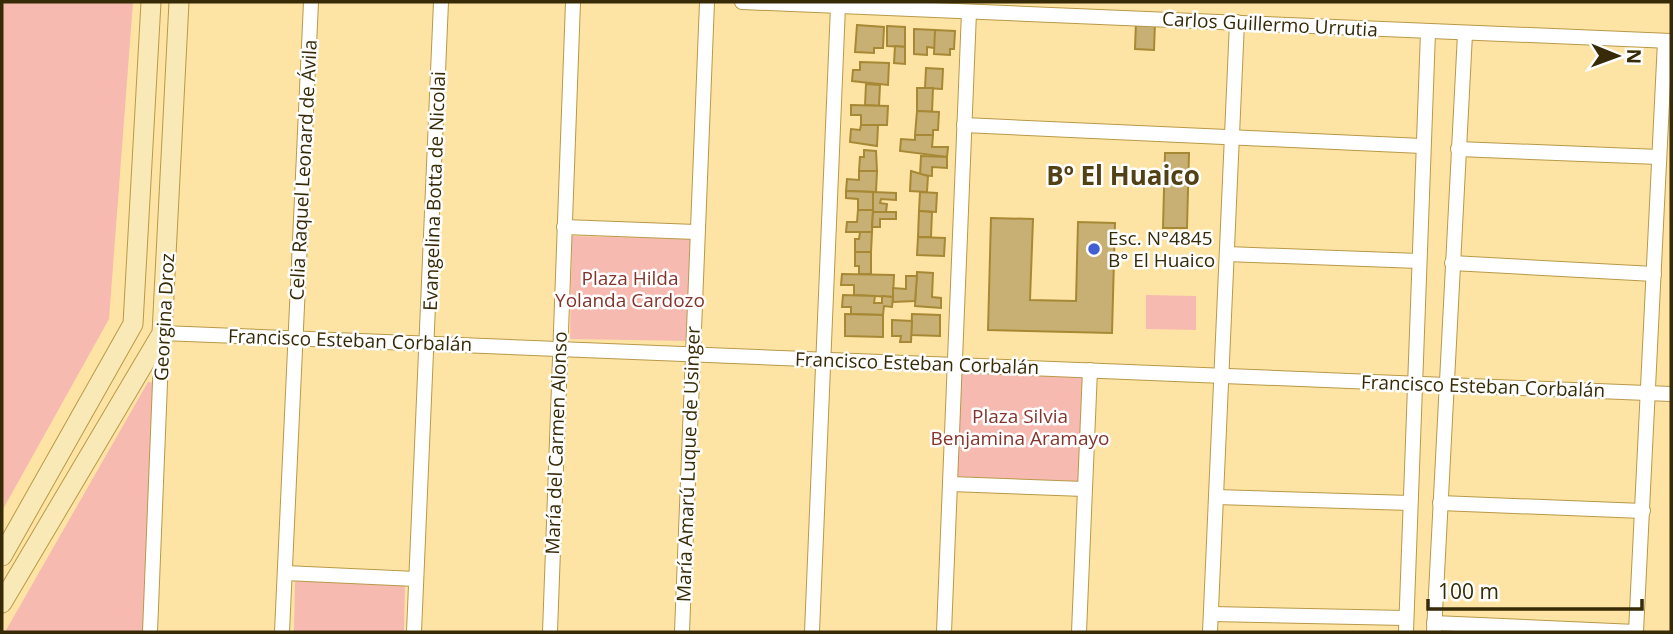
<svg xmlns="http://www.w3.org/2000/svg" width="1673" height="634" font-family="'Open Sans',sans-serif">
	<rect width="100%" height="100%" fill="#fee4a4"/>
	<g fill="#f6bab1">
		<path d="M 2,2 L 133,2 L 109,319 L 2,511 Z"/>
		<path d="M 572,236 L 690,239 L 688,341 L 570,339 Z"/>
		<path d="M 1146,295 L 1196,296 L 1196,330 L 1146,329 Z"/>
		<path d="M 955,364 L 1090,370 L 1084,489 L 950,484 Z"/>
		<path d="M 148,382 L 156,383 L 143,632 L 5,632 Z"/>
		<path d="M 295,581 L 405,584 L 404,632 L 294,632 Z"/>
	</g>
	<g fill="#c8b074" stroke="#a78834" stroke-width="2">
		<path d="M 1136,21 L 1155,22 L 1154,50 L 1135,49 Z"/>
		<path d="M 857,25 L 884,27 L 883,48 L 874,48 L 874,53 L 855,52 Z"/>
		<path d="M 887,26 L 905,27 L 905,47 L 887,46 Z"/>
		<path d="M 914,29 L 935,30 L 935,48 L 927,47 L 927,55 L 914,54 Z"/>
		<path d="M 935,30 L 955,31 L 954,49 L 950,49 L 950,55 L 934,54 Z"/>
		<path d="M 895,46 L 905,47 L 905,64 L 894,63 Z"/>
		<path d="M 860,62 L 889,63 L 888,85 L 852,81 L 853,70 L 860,70 Z"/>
		<path d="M 926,68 L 943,69 L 942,89 L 925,88 Z"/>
		<path d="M 866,84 L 880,85 L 879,106 L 865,105 Z"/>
		<path d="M 917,88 L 933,88 L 932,112 L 917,111 Z"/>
		<path d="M 851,105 L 888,106 L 887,125 L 861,125 L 861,115 L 851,115 Z"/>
		<path d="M 917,111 L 939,112 L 938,130 L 933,130 L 933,135 L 915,135 Z"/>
		<path d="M 861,125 L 878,125 L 877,146 L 850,142 L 851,129 L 860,130 Z"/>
		<path d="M 915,135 L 933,135 L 932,147 L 948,147 L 947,157 L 900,151 L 901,139 L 915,140 Z"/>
		<path d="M 864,150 L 876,151 L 877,171 L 859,171 L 860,157 L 864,157 Z"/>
		<path d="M 1165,153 L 1189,153 L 1187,228 L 1163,228 Z"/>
		<path d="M 921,156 L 947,157 L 947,168 L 932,167 L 932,176 L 920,175 Z"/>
		<path d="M 859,171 L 877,171 L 876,192 L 846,191 L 847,179 L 859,180 Z"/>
		<path d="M 911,171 L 928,176 L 927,192 L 910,191 Z"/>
		<path d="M 846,191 L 873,192 L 873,210 L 858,210 L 858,199 L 846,198 Z"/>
		<path d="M 873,192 L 896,193 L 896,200 L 881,199 L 880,203 L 887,204 L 886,212 L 873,212 Z"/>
		<path d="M 920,192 L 937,193 L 936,212 L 919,211 Z"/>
		<path d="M 858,210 L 873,210 L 872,232 L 846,232 L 847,222 L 857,222 Z"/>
		<path d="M 919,211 L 932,212 L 931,237 L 918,237 Z"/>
		<path d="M 873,212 L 896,212 L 896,219 L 880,219 L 880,227 L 872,227 Z"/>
		<path d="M 991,218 L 1033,219 L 1030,300 L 1076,301 L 1078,222 L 1115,223 L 1112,333 L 988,330 Z"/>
		<path d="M 860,232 L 872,232 L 871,252 L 855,252 L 855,239 L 859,239 Z"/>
		<path d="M 918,237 L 945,238 L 944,256 L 917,255 Z"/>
		<path d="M 855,252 L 871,252 L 871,274 L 859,274 L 859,266 L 855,266 Z"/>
		<path d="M 917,272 L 933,273 L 932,297 L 941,298 L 941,308 L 915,306 Z"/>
		<path d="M 842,274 L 894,275 L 893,297 L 854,295 L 854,285 L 841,285 Z"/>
		<path d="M 906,276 L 917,276 L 915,301 L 893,302 L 893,288 L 906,289 Z"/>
		<path d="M 843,295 L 875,296 L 874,303 L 882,303 L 882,296 L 893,297 L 892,307 L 884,306 L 883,315 L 851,314 L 851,307 L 842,307 Z"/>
		<path d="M 845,314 L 883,315 L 883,337 L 845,336 Z"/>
		<path d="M 912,314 L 940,315 L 940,336 L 911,335 Z"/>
		<path d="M 892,320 L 912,321 L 911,342 L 900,342 L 901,336 L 892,336 Z"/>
	</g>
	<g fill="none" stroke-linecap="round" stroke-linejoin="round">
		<g stroke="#b99947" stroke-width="16">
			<g id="street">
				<path d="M 742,2 L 1671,41"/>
				<path d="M 964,125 L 1422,146"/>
				<path d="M 1458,149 L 1659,157"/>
				<path d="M 564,227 L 696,232"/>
				<path d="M 1227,254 L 1419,261"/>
				<path d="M 1452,263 L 1654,274"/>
				<path d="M 950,484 L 1084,489"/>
				<path d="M 1216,497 L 1410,503"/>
				<path d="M 1440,503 L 1643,511"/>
				<path d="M 285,573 L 416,579"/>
				<path d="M 1211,614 L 1406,618"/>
				<path d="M 1434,623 L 1636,632"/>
				<path d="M 150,632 L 162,333 L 1671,394"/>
				<path d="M 282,632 L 311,2"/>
				<path d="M 414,632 L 441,2"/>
				<path d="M 550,632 L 573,2"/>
				<path d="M 682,632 L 707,2"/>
				<path d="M 812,632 L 838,6"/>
				<path d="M 944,632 L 969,12"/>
				<path d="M 1079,632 L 1090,370"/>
				<path d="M 1210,632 L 1237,22"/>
				<path d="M 1406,632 L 1428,32"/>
				<path d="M 1434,632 L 1465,34"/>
				<path d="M 1636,632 L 1665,41"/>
			</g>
		</g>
		<g stroke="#b99947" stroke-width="21">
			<g id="secondary">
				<path d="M 2,556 L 133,324 L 151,2"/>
				<path d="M 2,603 L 162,333 L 179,2"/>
			</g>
		</g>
		<use href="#street" stroke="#fff" stroke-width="14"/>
		<use href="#secondary" stroke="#f8e9b7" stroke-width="19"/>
	</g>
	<circle fill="#415fd2" stroke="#fff" stroke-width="2.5" cx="1094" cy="249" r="7"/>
	<g text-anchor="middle" stroke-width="5" stroke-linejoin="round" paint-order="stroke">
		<g font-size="19" fill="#372a06" stroke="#fff">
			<text transform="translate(1270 24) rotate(3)" y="7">Carlos Guillermo Urrutia</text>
			<text transform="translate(303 170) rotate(-87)" y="7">Celia Raquel Leonard de Ávila</text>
			<text transform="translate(434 191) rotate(-88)" y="7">Evangelina Botta de Nicolai</text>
			<text transform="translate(164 317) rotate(-87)" y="7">Georgina Droz</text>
			<text transform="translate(350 340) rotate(2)" y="7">Francisco Esteban Corbalán</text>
			<text transform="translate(917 363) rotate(2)" y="7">Francisco Esteban Corbalán</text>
			<text transform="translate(1483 386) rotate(2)" y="7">Francisco Esteban Corbalán</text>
			<text transform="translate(556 443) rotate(-88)" y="7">María del Carmen Alonso</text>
			<text transform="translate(688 464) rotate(-88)" y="7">María Amarú Luque de Usinger</text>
		</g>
		<g font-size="19" fill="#372a06" stroke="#fff" text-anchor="start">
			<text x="1108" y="245">Esc. N°4845<tspan x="1108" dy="22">B° El Huaico</tspan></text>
		</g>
		<g font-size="19" fill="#84342c" stroke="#fff">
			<text x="630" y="285">Plaza Hilda<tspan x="630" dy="22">Yolanda Cardozo</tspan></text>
			<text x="1020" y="423">Plaza Silvia<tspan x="1020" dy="22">Benjamina Aramayo</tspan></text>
		</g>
		<g font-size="26" font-weight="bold" fill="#514114" stroke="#fff">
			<text x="1123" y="185">Bº El Huaico</text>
		</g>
	</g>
	<rect width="1673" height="634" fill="none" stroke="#372a06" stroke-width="7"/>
	<g transform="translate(1617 56) rotate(91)" stroke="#ffffff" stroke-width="5" paint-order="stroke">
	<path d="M0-5L12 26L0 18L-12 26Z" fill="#372a06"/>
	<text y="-10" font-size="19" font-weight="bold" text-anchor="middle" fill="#372a06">N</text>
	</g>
	<path d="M1428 599v10h214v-10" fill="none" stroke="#372a06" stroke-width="3.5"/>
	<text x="1438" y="599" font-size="21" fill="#372a06" stroke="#ffffff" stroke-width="5" paint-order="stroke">100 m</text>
</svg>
